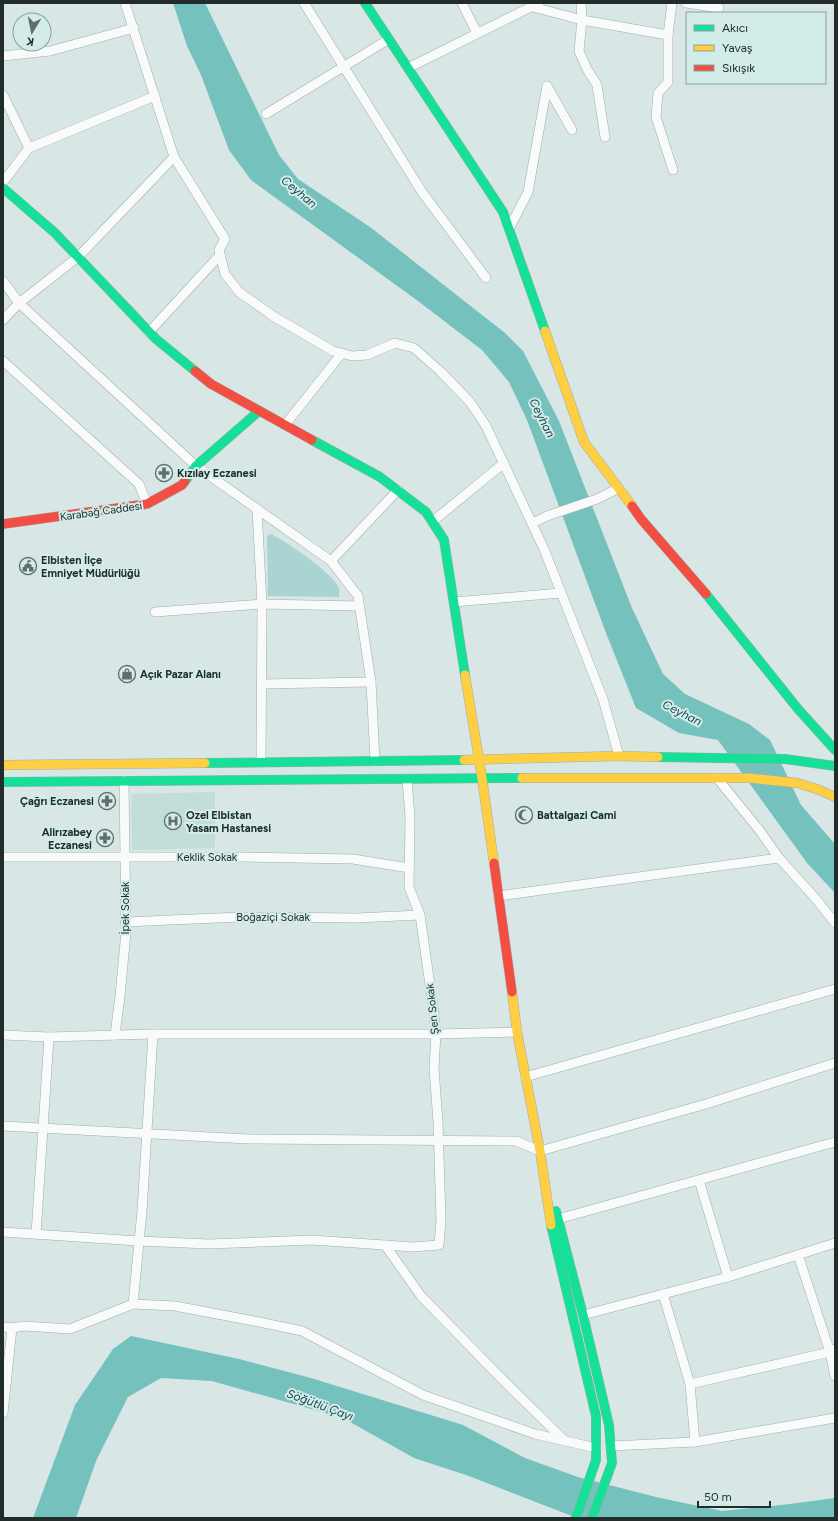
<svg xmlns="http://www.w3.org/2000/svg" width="838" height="1521" font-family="Figtree,sans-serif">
	<rect width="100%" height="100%" fill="#d8e6e5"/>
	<path fill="#c3dddb" d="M 215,792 L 215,848 L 132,850 L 131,794 Z"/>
	<path fill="#a9d4d2" d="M 271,534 C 287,542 331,572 339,588 C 340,590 339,594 339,597 L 268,596 L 267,536 Z"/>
	<g fill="#75c1bd">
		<path d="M 173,3 L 205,3 L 279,155 L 298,179 L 370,227 L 505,333 L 523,351 L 559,421 L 632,608 L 663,674 L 685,694 L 749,724 L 770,740 L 801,805 L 835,844 L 835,893 L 807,863 L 718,740 L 679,733 L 636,708 L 606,633 L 527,420 L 509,382 L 482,350 L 418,301 L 251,180 L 229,150 L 201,75 L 187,46 Z"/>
		<path d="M 131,1336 L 239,1359 L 311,1378 L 463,1425 L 525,1458 L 578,1477 L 656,1497 L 722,1511 L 790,1504 L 835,1498 L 835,1518 L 577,1518 L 469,1476 L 414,1458 L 343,1418 L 212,1381 L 161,1378 L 128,1397 L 96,1461 L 76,1518 L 33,1518 L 75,1405 L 113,1349 Z"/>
	</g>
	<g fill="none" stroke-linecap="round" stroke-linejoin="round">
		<g stroke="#a1acab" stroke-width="10">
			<g id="street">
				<path d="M 304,3 L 422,192 L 486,278"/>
				<path d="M 462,3 L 477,33"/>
				<path d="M 581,3 L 582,20 L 579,51 L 587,69 L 597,85 L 605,137"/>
				<path d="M 672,3 L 668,35 L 668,82 L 658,93 L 656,117 L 673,170"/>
				<path d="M 686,3 L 719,8"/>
				<path d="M 533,7 L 582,20 L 668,35"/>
				<path d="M 3,56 L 50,51 L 134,28"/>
				<path d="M 408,68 L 539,3"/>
				<path d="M 547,86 L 572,130"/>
				<path d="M 3,95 L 29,148"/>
				<path d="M 266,114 L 389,39"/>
				<path d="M 174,157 L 225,239 L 219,250 L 225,274 L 239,292 L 273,316 L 333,351 L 352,356 L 367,355 L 395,343 L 414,348 L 440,371 L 470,402 L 486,426 L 544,549 L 603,699 L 619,756"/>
				<path d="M 3,182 L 29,148 L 155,96"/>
				<path d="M 510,227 L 528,192 L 547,86"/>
				<path d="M 3,281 L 19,303 L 196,466 L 331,561 L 358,596 L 371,682 L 375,761"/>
				<path d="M 3,320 L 19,303 L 78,257 L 174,157 L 125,3"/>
				<path d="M 149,332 L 220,255"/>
				<path d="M 3,361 L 139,484 L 147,504"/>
				<path d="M 285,425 L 342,353"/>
				<path d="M 257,509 L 262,604 L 261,762"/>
				<path d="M 432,522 L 504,463"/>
				<path d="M 533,523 L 547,516 L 597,499 L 619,488"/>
				<path d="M 331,561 L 398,490"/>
				<path d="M 454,602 L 561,593"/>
				<path d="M 155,612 L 262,604 L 359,606"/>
				<path d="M 261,684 L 371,682"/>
				<path d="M 717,778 L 760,831 L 779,858 L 816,899 L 835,923"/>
				<path d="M 3,857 L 242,857 L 353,859 L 409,868"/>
				<path d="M 498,896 L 779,858"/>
				<path d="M 125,922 L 240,917 L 357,918 L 420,915"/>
				<path d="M 3,1035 L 49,1037 L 153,1034 L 436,1034 L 517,1032"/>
				<path d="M 115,1035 L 120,996 L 126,932 L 124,781"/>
				<path d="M 525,1077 L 835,989"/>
				<path d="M 3,1126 L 248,1139 L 516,1141 L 540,1151 L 706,1104 L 835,1063"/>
				<path d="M 699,1180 L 728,1277"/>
				<path d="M 558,1219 L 835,1142"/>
				<path d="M 3,1232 L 138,1241 L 209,1244 L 312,1240 L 413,1247 L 439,1245 L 441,1221 L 438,1122 L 434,1068 L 436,1034 L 433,1006 L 420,915 L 409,887 L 410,817 L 407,779"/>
				<path d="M 36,1234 L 49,1037"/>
				<path d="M 385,1245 L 421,1296 L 497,1374 L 565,1441"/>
				<path d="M 798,1255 L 830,1352 L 835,1376"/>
				<path d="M 663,1294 L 690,1384 L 695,1442"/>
				<path d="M 133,1304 L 142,1211 L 153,1034"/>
				<path d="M 583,1315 L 728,1277 L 835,1243"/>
				<path d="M 3,1327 L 12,1328 L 24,1326 L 70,1329 L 133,1304 L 175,1306 L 254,1321 L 302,1331 L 423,1395 L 535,1434 L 596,1448"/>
				<path d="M 690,1384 L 830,1352 L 835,1349"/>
				<path d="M 3,1413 L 12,1328"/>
				<path d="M 610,1446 L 695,1442 L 835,1418"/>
			</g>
		</g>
		<g stroke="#a1acab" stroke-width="10">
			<g id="fast">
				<path d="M 365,3 L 503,212 L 545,331"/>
				<path d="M 3,188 L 55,233 L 156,339 L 195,371"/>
				<path d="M 312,440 L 380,477 L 426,512 L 444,540 L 465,675"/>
				<path d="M 185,481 L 196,466 L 259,411"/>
				<path d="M 706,594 L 798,709 L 835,750"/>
				<path d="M 658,757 L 785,759 L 835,766"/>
				<path d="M 205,763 L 464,760"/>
				<path d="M 3,782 L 522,778"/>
				<path d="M 556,1211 L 583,1315 L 609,1425 L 612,1463 L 592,1518"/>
				<path d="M 551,1225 L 596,1416 L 596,1460 L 576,1518"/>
			</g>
		</g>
		<g stroke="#a1acab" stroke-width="10">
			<g id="slow">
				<path d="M 545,331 L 584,442 L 632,506"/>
				<path d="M 465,675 L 482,778 L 494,863"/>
				<path d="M 464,760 L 619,756 L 658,757"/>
				<path d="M 3,765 L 205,763"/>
				<path d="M 522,778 L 749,778 L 797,783 L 817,789 L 835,797"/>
				<path d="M 512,992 L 517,1032 L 540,1151 L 551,1225"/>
			</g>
		</g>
		<g stroke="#a1acab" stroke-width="10">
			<g id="jam">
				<path d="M 195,371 L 211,384 L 312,440"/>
				<path d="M 632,506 L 641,519 L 706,594"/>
				<path d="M 3,524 L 147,504 L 182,485 L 185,481"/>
				<path d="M 494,863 L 512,992"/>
			</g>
		</g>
		<use href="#street" stroke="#f9fbfb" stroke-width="9"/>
		<use href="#fast" stroke="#16e098" stroke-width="9"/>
		<use href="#slow" stroke="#ffcf43" stroke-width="9"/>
		<use href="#jam" stroke="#f24e42" stroke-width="9"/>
	</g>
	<defs>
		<g id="pharmacy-ring" transform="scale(0.9)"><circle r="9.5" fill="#d2ecea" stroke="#626d6c" stroke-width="1.5"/><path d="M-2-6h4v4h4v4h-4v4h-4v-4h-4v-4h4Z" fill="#626d6c"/></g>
		<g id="civic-ring" transform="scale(0.9)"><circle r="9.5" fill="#d2ecea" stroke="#626d6c" stroke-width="1.5"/><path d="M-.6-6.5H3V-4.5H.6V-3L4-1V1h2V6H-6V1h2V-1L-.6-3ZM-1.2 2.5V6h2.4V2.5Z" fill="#626d6c"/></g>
		<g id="shop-ring" transform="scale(0.9)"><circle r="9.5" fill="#d2ecea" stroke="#626d6c" stroke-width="1.5"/><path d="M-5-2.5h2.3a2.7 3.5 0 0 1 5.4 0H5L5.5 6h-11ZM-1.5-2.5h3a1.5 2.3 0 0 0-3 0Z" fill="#626d6c"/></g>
		<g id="mosque-ring" transform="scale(0.9)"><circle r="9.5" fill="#d2ecea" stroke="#626d6c" stroke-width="1.5"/><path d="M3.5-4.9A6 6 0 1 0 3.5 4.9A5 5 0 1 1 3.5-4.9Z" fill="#626d6c"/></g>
		<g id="hospital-ring" transform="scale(0.9)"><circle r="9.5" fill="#d2ecea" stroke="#626d6c" stroke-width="1.5"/><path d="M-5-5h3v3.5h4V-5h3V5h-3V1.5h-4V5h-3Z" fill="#626d6c"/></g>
	</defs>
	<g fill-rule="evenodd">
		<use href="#pharmacy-ring" x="164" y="473"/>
		<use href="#civic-ring" x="28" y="566"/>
		<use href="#shop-ring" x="127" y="674"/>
		<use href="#pharmacy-ring" x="107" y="801"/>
		<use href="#mosque-ring" x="524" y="815"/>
		<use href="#hospital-ring" x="173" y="821"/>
		<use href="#pharmacy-ring" x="105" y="838"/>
	</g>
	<g text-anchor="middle" stroke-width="4" stroke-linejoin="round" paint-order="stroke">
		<g font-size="11" font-weight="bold" fill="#222c2b" stroke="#d2ecea" text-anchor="start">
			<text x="177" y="477">Kızılay Eczanesi</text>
			<text x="41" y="564">Elbisten İlçe<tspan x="41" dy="13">Emniyet Müdürlüğü</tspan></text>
			<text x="140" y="678">Açık Pazar Alanı</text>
			<text x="94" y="805" text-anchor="end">Çağrı Eczanesi</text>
			<text x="186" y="819">Ozel Elbistan<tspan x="186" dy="13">Yasam Hastanesi</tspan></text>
			<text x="537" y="819">Battalgazi Cami</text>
			<text x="92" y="836" text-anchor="end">Alirızabey<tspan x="92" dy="13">Eczanesi</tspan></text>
		</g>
		<g font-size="11" fill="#222c2b" stroke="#d2ecea">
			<text transform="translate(101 511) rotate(-8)" y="4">Karabağ Caddesi</text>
			<text x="207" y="861">Keklik Sokak</text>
			<text transform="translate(125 908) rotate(-90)" y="4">İpek Sokak</text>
			<text x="273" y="921">Boğaziçi Sokak</text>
			<text transform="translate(432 1009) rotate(-96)" y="4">Şen Sokak</text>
		</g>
		<g font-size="12" font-style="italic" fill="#1b4947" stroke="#d2ecea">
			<text transform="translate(299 192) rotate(40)" y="4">Ceyhan</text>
			<text transform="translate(542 418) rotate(63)" y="4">Ceyhan</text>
			<text transform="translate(682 713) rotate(27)" y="4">Ceyhan</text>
			<text transform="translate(320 1405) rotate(20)" y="4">Söğütlü Çayı</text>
		</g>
	</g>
	<rect width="838" height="1521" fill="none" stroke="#222c2b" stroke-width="8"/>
	<rect x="686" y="12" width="140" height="72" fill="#d2ecea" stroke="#8c9f9e"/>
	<rect x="694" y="25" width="20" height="6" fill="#16e098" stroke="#8c9f9e"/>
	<text x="722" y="32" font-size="12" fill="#222c2b">Akıcı</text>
	<rect x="694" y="45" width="20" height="6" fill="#ffcf43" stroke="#8c9f9e"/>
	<text x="722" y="52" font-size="12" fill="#222c2b">Yavaş</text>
	<rect x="694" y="65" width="20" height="6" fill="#f24e42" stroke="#8c9f9e"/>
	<text x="722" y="72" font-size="12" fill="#222c2b">Sıkışık</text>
	<g transform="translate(32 32) rotate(190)"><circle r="19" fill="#d2ecea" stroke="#8c9f9e"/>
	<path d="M0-3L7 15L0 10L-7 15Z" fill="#626d6c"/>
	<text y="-6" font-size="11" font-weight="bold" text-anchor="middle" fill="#222c2b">K</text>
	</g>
	<path d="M698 1501v6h72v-6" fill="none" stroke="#222c2b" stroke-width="2"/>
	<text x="704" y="1501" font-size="12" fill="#222c2b" stroke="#d2ecea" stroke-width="3" paint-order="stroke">50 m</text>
</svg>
